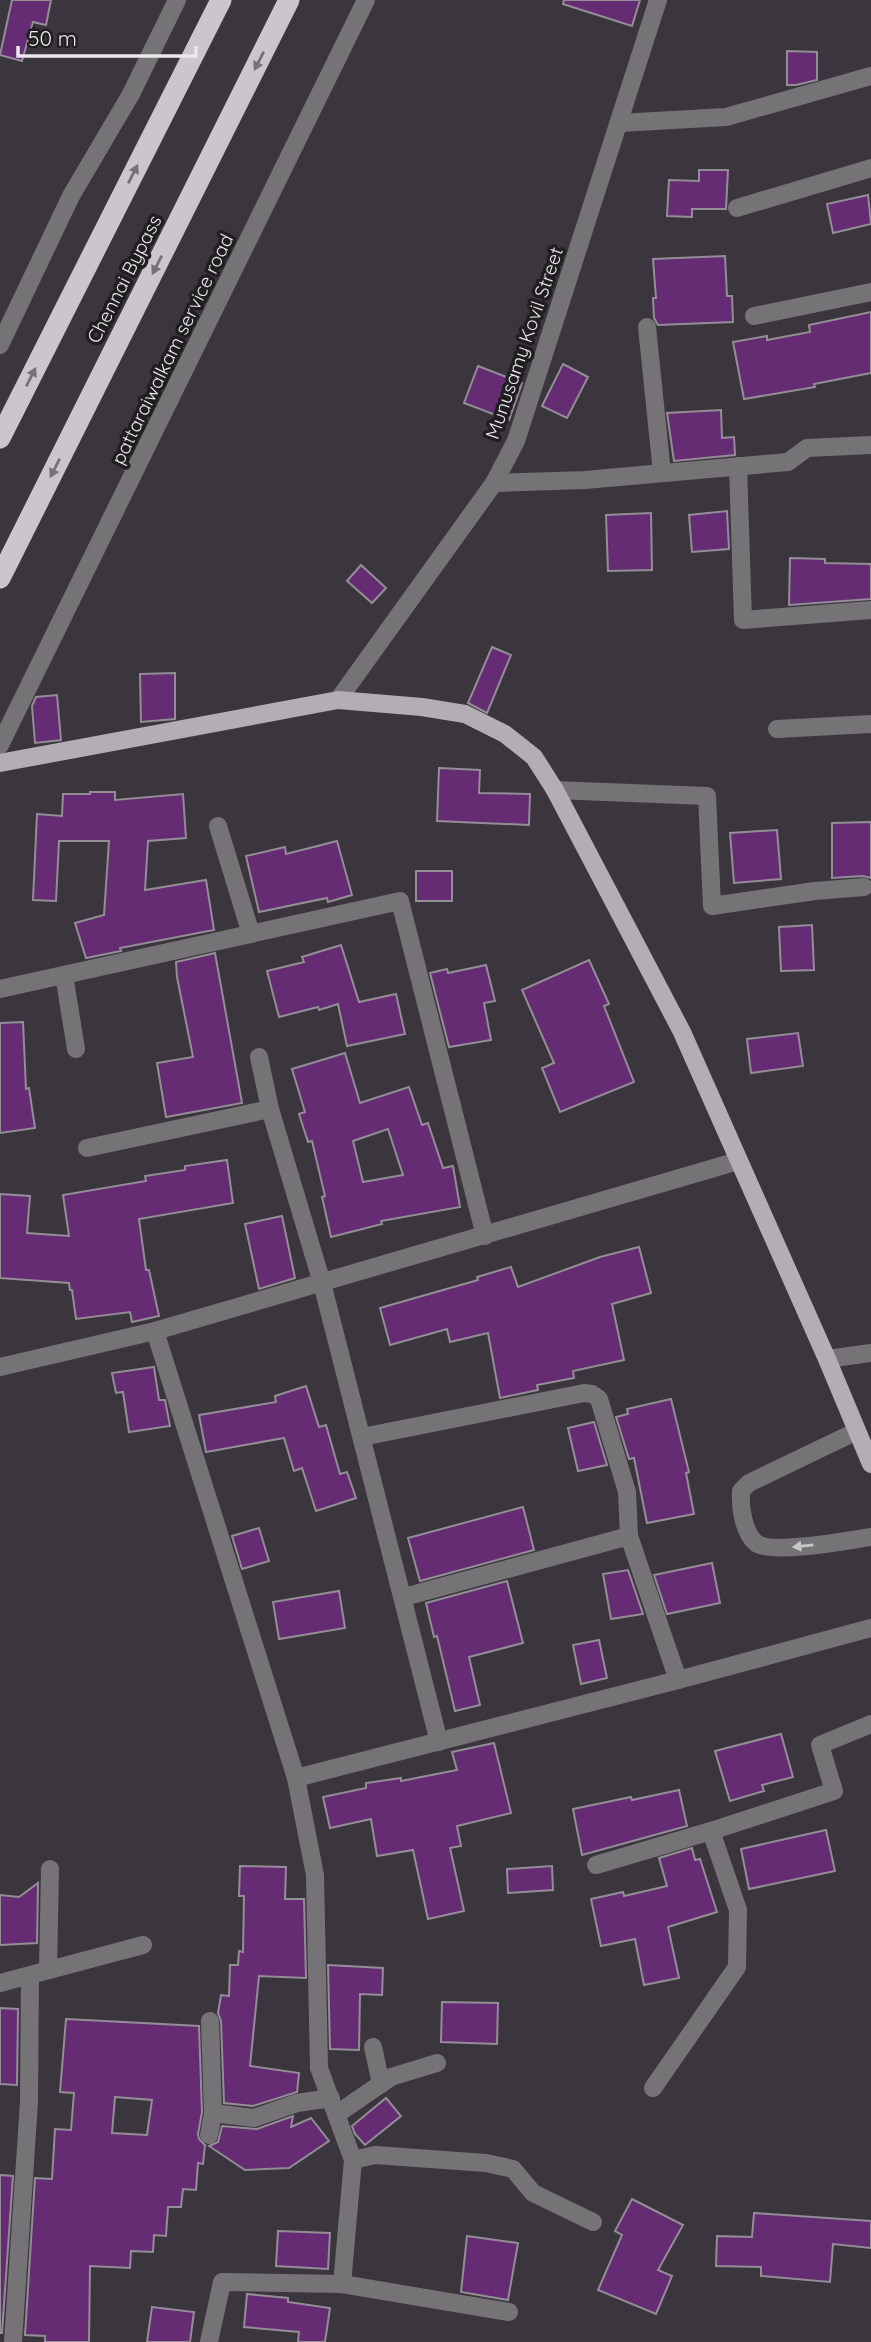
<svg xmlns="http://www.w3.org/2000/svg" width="871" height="2342" font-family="Quicksand,sans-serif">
	<rect width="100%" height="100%" fill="#3b363d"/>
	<g fill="#652c74" stroke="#938d95" stroke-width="2" fill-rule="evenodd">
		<path d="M 12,0 L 51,0 L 46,25 L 33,22 L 22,61 L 0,55 Z"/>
		<path d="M 564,0 L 640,0 L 632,26 L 563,4 Z"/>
		<path d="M 787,51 L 817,52 L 817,80 L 796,85 L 787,85 Z"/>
		<path d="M 699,170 L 728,170 L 726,209 L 692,209 L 692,217 L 667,216 L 669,180 L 699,181 Z"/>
		<path d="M 868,195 L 871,224 L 833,233 L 827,204 Z"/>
		<path d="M 725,256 L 727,296 L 732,296 L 733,322 L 658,325 L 654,318 L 653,298 L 656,298 L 653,259 Z"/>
		<path d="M 871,312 L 871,373 L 814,384 L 815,387 L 744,399 L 733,342 L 767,336 L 767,340 L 810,332 L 809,325 Z"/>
		<path d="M 563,364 L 588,377 L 567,418 L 542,406 Z"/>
		<path d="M 478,366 L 522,383 L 509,420 L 464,403 Z"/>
		<path d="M 721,410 L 722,438 L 734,437 L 735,455 L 674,461 L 667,413 Z"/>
		<path d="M 727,511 L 729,549 L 692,552 L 689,515 Z"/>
		<path d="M 651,513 L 652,570 L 608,571 L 606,515 Z"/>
		<path d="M 790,558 L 825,559 L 825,563 L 871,564 L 871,599 L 789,605 Z"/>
		<path d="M 361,565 L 386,588 L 372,603 L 347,581 Z"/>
		<path d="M 492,647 L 511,655 L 487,713 L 468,703 Z"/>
		<path d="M 175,673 L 175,719 L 141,722 L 140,674 Z"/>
		<path d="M 57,695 L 61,740 L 35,743 L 32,706 L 36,697 Z"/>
		<path d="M 439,768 L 480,770 L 479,793 L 530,794 L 529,825 L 437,821 Z"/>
		<path d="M 90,792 L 115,792 L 115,800 L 183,794 L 186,838 L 148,841 L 145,890 L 206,880 L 214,930 L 120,948 L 121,951 L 86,958 L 75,923 L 104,915 L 109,841 L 59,841 L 56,901 L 33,900 L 37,814 L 62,816 L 63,794 L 90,794 Z"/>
		<path d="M 871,822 L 871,878 L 863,876 L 832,878 L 832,823 Z"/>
		<path d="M 777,830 L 781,879 L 734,883 L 730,833 Z"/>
		<path d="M 337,841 L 352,895 L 328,902 L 327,898 L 259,912 L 246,856 L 285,847 L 286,854 Z"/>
		<rect x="416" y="871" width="36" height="30"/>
		<path d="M 812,925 L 814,970 L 781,971 L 779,927 Z"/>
		<path d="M 341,945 L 359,1002 L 396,994 L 405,1034 L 347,1046 L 338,1004 L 319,1010 L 318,1007 L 279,1017 L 267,971 L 304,962 L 302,957 Z"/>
		<path d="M 215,953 L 242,1103 L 166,1117 L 157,1063 L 193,1057 L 177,977 L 176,962 Z"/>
		<path d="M 589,960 L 609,1004 L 604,1006 L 634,1082 L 560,1112 L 542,1068 L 554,1063 L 522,990 Z"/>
		<path d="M 486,965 L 495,1001 L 484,1003 L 491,1040 L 449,1047 L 430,973 L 447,969 L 448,973 Z"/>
		<path d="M 23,1022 L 26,1089 L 29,1088 L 35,1128 L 0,1133 L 0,1023 Z"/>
		<path d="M 798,1033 L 803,1066 L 751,1073 L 747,1039 Z"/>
		<path d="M 345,1053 L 360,1103 L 409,1087 L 422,1125 L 428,1123 L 443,1168 L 453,1166 L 460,1207 L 381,1221 L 382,1224 L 331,1237 L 322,1197 L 325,1196 L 312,1141 L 308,1142 L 299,1114 L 305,1112 L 292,1069 ZM 388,1129 L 403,1175 L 363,1182 L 353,1141 Z"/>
		<path d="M 227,1160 L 233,1203 L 139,1219 L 146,1270 L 149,1270 L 159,1316 L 132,1322 L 130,1312 L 76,1319 L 72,1290 L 70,1290 L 69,1283 L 0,1278 L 0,1194 L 30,1196 L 27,1233 L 69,1236 L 63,1195 L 146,1181 L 145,1176 L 185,1170 L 185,1166 Z"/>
		<path d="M 282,1216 L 295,1278 L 259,1289 L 245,1224 Z"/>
		<path d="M 639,1247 L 651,1293 L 612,1304 L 624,1360 L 573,1371 L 574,1378 L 537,1385 L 538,1390 L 500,1398 L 488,1333 L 450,1342 L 447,1329 L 390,1345 L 380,1308 L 478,1280 L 477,1277 L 511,1267 L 518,1287 L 600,1257 Z"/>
		<path d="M 154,1367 L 159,1400 L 165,1400 L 170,1426 L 129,1432 L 123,1392 L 116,1393 L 112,1373 Z"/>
		<path d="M 306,1386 L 319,1427 L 326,1425 L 340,1474 L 347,1472 L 356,1498 L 316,1511 L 302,1468 L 294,1471 L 284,1438 L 206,1452 L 199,1415 L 276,1402 L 275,1396 Z"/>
		<path d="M 671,1399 L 689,1472 L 686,1473 L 694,1514 L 647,1523 L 634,1458 L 629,1459 L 616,1417 L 628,1414 L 627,1409 Z"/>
		<path d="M 594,1422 L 607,1465 L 578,1471 L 568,1428 Z"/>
		<path d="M 523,1507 L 534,1550 L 420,1581 L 408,1538 Z"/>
		<path d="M 259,1528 L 269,1561 L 242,1569 L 232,1536 Z"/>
		<path d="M 712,1563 L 720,1603 L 667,1614 L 654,1575 Z"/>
		<path d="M 628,1570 L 643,1614 L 611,1619 L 603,1574 Z"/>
		<path d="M 507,1581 L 523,1643 L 469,1657 L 480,1705 L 455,1711 L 437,1636 L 434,1637 L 426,1603 Z"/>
		<path d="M 339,1591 L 345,1628 L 279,1639 L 273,1602 Z"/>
		<path d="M 599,1640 L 607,1678 L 581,1684 L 573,1645 Z"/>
		<path d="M 781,1734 L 793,1777 L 762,1785 L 764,1791 L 730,1801 L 715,1751 Z"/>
		<path d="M 494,1743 L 511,1813 L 457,1826 L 461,1846 L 450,1848 L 464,1911 L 428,1919 L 413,1850 L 377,1856 L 371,1819 L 330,1828 L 323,1797 L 366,1788 L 366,1783 L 401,1778 L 401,1781 L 457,1770 L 452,1752 Z"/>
		<path d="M 679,1790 L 687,1826 L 582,1855 L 573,1809 L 631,1797 L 632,1800 Z"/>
		<path d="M 826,1830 L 835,1871 L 749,1889 L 741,1849 Z"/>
		<path d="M 692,1848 L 695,1860 L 700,1859 L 717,1912 L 668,1927 L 679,1978 L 644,1985 L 635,1939 L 601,1946 L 591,1899 L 623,1892 L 624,1896 L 667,1886 L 659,1858 Z"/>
		<path d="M 240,1866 L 286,1867 L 285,1899 L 304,1899 L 306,1978 L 259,1976 L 250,2066 L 299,2073 L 297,2092 L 253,2106 L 224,2103 L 221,2021 L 218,2013 L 221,1995 L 229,1996 L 230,1965 L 238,1965 L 239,1951 L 243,1952 L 244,1896 L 239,1896 Z"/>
		<path d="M 552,1866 L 553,1890 L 508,1893 L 507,1869 Z"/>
		<path d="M 38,1883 L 37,1943 L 0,1945 L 0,1895 L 19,1897 Z"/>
		<path d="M 328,1965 L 383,1968 L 382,1995 L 360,1994 L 359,2050 L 330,2049 Z"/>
		<path d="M 442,2002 L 498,2003 L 497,2044 L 441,2042 Z"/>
		<path d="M 0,2008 L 18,2009 L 17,2085 L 0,2084 Z"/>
		<path d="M 66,2019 L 199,2026 L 202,2112 L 198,2134 L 199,2139 L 205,2145 L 203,2164 L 198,2163 L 196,2190 L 183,2189 L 181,2207 L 168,2207 L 166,2236 L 154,2235 L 153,2252 L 131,2251 L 130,2268 L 90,2266 L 89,2342 L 45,2342 L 45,2336 L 25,2335 L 35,2178 L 52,2179 L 55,2129 L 71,2130 L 74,2093 L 60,2092 ZM 115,2097 L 152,2100 L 147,2135 L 112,2133 Z"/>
		<path d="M 386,2098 L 401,2116 L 365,2145 L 355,2134 L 352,2126 Z"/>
		<path d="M 293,2116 L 291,2127 L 311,2118 L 329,2141 L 289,2168 L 245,2170 L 209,2146 L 218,2142 L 222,2126 L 257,2129 Z"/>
		<path d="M 0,2175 L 13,2176 L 2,2333 L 0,2333 Z"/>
		<path d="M 632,2199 L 683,2225 L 658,2270 L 672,2276 L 656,2314 L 598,2290 L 622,2235 L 615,2231 Z"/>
		<path d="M 754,2213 L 871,2221 L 871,2248 L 833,2244 L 830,2282 L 761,2276 L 761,2267 L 716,2266 L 717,2236 L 752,2237 Z"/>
		<path d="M 278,2231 L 330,2233 L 328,2269 L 276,2266 Z"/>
		<path d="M 467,2236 L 518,2243 L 508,2300 L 461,2292 Z"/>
		<path d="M 247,2294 L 288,2298 L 288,2302 L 330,2308 L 325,2342 L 298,2342 L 299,2332 L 244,2327 Z"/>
		<path d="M 152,2307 L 194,2312 L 190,2342 L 147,2342 Z"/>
	</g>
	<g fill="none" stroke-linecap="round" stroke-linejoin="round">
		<g stroke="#767377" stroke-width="18">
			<path d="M 619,123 L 726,117 L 871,76"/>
			<path d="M 737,208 L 871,168"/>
			<path d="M 754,316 L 871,292"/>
			<path d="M 647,327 L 662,473"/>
			<path d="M 0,345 L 71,196 L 131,94 L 177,0"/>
			<path d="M 738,466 L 743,620 L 871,610"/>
			<path d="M 494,483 L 585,480 L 788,462 L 807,448 L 871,445"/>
			<path d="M 338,700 L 494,483 L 516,441 L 658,0"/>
			<path d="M 777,729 L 871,724"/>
			<path d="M 0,745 L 366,0"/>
			<path d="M 555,790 L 707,796 L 712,906 L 815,891 L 864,887"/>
			<path d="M 218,826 L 251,934"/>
			<path d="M 64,975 L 76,1049"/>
			<path d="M 0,989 L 400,901 L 485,1236"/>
			<path d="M 259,1057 L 270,1109"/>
			<path d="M 87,1148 L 270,1109 L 322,1283 L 439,1742"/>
			<path d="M 155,1331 L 296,1778 L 678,1680 L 871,1628"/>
			<path d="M 827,1359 L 871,1353"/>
			<path d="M 0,1367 L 155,1331 L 738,1161"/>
			<path d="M 857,1431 L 749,1483 L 741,1491 C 740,1506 743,1532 756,1543 C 771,1555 850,1540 871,1537"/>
			<path d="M 362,1437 L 584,1393 L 592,1394 L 599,1399 L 627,1492 L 629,1536 L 678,1680"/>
			<path d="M 404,1597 L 629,1536"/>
			<path d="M 596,1865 L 711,1831"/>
			<path d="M 48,1970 L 50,1869"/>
			<path d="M 0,1983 L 143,1945"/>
			<path d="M 210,2021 L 213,2113"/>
			<path d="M 373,2047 L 381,2084"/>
			<path d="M 653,2088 L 737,1967 L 738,1910 L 711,1831 L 834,1791 L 820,1745 L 871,1724"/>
			<path d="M 337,2114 L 391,2077 L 437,2063"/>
			<path d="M 209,2135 L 213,2113 L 254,2118 L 297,2103 L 331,2098"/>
			<path d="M 353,2160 L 375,2155 L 486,2163 L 513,2169 L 533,2193 L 593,2222"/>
			<path d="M 342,2284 L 509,2312"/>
			<path d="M 13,2342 L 29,2102 L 30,1975"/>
			<path d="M 209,2342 L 222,2282 L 342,2284 L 353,2160 L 319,2068 L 315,1875 L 296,1778"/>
		</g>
		<path stroke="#b3aeb5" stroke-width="18" d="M 0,763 L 338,700 L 422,707 L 465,714 L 505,734 L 534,757 L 555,790 L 682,1032 L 827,1359 L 871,1464"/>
		<g stroke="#cbc5cd" stroke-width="21">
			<path d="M 0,438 L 221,0"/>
			<path d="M 0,578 L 289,0"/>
		</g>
	</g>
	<defs><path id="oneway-solid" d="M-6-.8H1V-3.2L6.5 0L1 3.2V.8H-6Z" transform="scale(1.75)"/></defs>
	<g fill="#767277">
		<use href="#oneway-solid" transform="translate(259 61) rotate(117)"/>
		<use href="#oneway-solid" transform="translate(133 174) rotate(-63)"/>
		<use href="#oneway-solid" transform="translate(157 265) rotate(117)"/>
		<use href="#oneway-solid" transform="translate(31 377) rotate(-63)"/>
		<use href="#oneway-solid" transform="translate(55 468) rotate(117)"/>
	</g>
	<use fill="#c8c5c9" href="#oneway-solid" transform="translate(803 1546) rotate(174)"/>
	<g text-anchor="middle" stroke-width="7" stroke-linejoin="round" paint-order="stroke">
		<g font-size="19" fill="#ebe8ec" stroke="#211e21">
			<text transform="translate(124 279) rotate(-63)" y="7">Chennai Bypass</text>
			<text transform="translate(524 343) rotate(-71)" y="7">Munusamy Kovil Street</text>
			<text transform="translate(172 349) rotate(-64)" y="7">pattaraiwalkam service road</text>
		</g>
	</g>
	<path d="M18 46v10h178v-10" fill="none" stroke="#ebe8ec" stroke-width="3.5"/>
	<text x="28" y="46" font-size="21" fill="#ebe8ec" stroke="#211e21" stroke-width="5" paint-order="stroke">50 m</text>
</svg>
